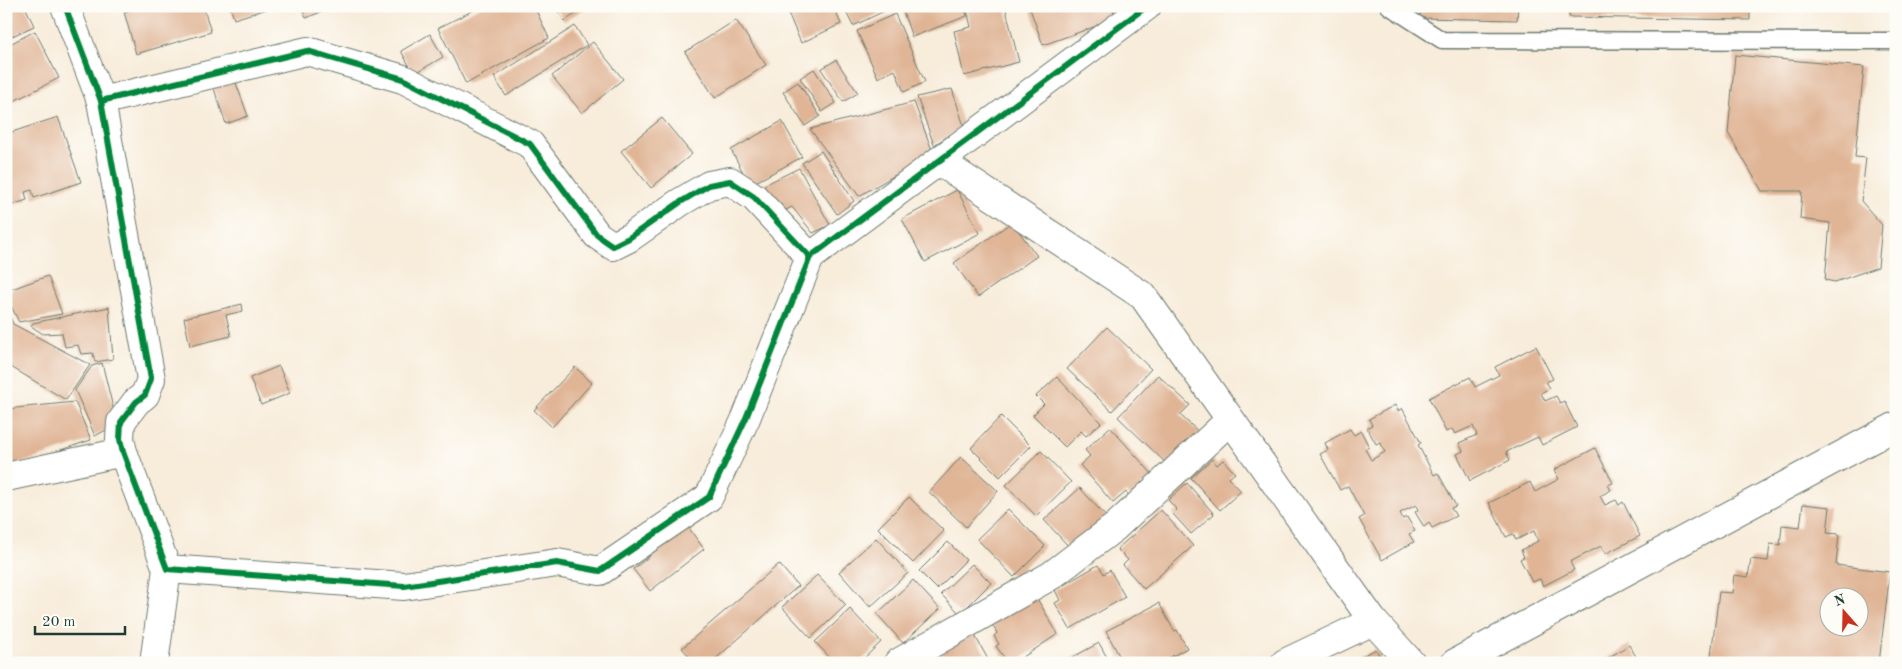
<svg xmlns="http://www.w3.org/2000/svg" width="1902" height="669" font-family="'Old Standard TT',serif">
	<rect width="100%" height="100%" fill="#fdfcf7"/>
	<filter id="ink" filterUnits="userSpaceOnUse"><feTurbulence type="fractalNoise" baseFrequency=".02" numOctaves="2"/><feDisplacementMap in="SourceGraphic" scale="10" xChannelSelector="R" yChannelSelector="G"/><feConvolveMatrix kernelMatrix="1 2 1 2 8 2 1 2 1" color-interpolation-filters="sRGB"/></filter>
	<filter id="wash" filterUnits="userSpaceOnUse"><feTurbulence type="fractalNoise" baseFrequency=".0096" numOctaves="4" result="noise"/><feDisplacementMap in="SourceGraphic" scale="20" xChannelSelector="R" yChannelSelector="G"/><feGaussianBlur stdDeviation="1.12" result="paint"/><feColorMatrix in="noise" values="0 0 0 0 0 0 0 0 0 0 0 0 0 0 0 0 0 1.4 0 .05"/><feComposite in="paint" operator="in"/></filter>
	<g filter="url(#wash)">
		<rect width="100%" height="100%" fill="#f8ecda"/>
		<g id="blocks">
			<g fill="#e0b596" fill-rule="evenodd">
				<path d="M 6,6 L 25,6 L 34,26 L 6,39 Z"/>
				<path d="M 143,6 L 203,6 L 211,32 L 136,54 L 124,12 Z"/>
				<path d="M 230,6 L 273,6 L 273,7 L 234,19 Z"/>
				<path d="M 301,6 L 336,6 L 306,18 Z"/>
				<path d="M 482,6 L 534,6 L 549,38 L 466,84 L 438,28 Z"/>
				<path d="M 555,6 L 589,6 L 564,21 Z"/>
				<path d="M 802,6 L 833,6 L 841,24 L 801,43 L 788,13 Z"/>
				<path d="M 843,6 L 895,6 L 853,26 Z"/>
				<path d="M 901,6 L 964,6 L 967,16 L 912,37 Z"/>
				<path d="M 966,6 L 1005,6 L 1019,62 L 964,76 L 954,31 L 971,27 Z"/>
				<path d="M 1029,6 L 1112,6 L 1116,19 L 1043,45 Z"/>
				<path d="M 1421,6 L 1518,6 L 1517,20 L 1420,18 Z"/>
				<path d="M 1569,6 L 1750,6 L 1750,20 L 1569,17 Z"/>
				<path d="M 895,14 L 925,82 L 904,92 L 895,70 L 878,78 L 857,31 Z"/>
				<path d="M 736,20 L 766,65 L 715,98 L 685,52 Z"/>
				<path d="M 575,26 L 587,45 L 506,96 L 494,77 Z"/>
				<path d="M 35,31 L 59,78 L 6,105 L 6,46 Z"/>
				<path d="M 430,34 L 443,57 L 414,74 L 401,51 Z"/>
				<path d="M 593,42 L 623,79 L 582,113 L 552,76 Z"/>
				<path d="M 1735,55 L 1864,67 L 1855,157 L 1866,158 L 1861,201 L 1882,225 L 1878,267 L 1835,282 L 1825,280 L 1830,223 L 1800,219 L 1802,191 L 1762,191 L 1728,133 Z"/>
				<path d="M 836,60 L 858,93 L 843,102 L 821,69 Z"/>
				<path d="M 814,69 L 836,103 L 822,112 L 800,78 Z"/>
				<path d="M 233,75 L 248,116 L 226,124 L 212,83 Z"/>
				<path d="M 798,82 L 820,116 L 805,126 L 783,92 Z"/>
				<path d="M 952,89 L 964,126 L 934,145 L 917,97 Z"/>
				<path d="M 914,102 L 933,153 L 859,196 L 810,129 Z"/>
				<path d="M 58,117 L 81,182 L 34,198 L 32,190 L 25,192 L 27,200 L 6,207 L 6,134 Z"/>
				<path d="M 662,118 L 692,154 L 651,188 L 621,151 Z"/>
				<path d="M 782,121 L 802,157 L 750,185 L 731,150 Z"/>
				<path d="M 821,151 L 854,201 L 837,214 L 802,163 Z"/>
				<path d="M 799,168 L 830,225 L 813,233 L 792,207 L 778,214 L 754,190 Z"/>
				<path d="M 957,190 L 980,233 L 925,262 L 902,219 Z"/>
				<path d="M 1012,222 L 1037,256 L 978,297 L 954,263 Z"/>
				<path d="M 48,276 L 62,314 L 19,322 L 6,296 L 6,291 Z"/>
				<path d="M 242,304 L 243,311 L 226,315 L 231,336 L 190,346 L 184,318 Z"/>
				<path d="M 6,307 L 13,324 L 90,365 L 66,400 L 6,364 Z"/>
				<path d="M 109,307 L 113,359 L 95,362 L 93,353 L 81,354 L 78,345 L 65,347 L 62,333 L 43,334 L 31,326 L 33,323 Z"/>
				<path d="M 1107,327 L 1151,369 L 1112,411 L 1067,369 Z"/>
				<path d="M 1536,346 L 1553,379 L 1546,382 L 1550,388 L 1541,393 L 1545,401 L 1556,396 L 1560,403 L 1564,401 L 1577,427 L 1542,445 L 1538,437 L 1506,452 L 1510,460 L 1470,481 L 1457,454 L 1463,451 L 1459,443 L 1477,435 L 1473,426 L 1455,434 L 1452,429 L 1446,432 L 1429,398 L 1470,377 L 1475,387 L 1499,375 L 1495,367 Z"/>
				<path d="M 102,363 L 117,424 L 95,436 L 75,390 L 92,366 Z"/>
				<path d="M 279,366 L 290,393 L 261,405 L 250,378 Z"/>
				<path d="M 575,367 L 592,383 L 552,427 L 534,410 Z"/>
				<path d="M 1158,375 L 1190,405 L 1180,415 L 1200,433 L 1169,466 L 1118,417 Z"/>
				<path d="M 1057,377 L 1101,423 L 1086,436 L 1081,431 L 1065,447 L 1033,415 L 1044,404 L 1036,396 Z"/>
				<path d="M 75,402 L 91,440 L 6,468 L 6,409 Z"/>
				<path d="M 1395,405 L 1398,411 L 1402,408 L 1421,443 L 1418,445 L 1434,475 L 1438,473 L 1456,506 L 1451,508 L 1456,516 L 1432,528 L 1429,523 L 1424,527 L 1415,512 L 1418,510 L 1416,505 L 1400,513 L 1403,519 L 1407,517 L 1415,531 L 1409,534 L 1414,542 L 1382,560 L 1359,519 L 1364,516 L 1348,486 L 1340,490 L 1320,454 L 1328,450 L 1325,443 L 1350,429 L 1354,435 L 1361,431 L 1369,447 L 1365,449 L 1371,460 L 1385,452 L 1380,442 L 1376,444 L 1367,428 L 1372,425 L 1369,419 Z"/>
				<path d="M 1001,416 L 1031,446 L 1000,477 L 971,448 Z"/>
				<path d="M 1110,427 L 1154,476 L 1130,497 L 1126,492 L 1113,503 L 1080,465 L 1090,456 L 1085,450 Z"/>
				<path d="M 1595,448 L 1613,483 L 1608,485 L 1611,490 L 1600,496 L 1605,505 L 1616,500 L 1619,505 L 1623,502 L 1640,536 L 1605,554 L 1601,546 L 1570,562 L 1574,570 L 1543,586 L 1540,579 L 1532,582 L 1520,559 L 1524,557 L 1521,550 L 1538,541 L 1534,531 L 1516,540 L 1513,534 L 1506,537 L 1489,503 L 1530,482 L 1535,492 L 1559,479 L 1554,470 Z"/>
				<path d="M 1041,451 L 1071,482 L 1036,516 L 1006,485 Z"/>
				<path d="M 961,457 L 998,491 L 966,527 L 929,492 Z"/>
				<path d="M 1212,459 L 1217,465 L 1223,460 L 1235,473 L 1229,478 L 1241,491 L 1220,510 L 1191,478 Z"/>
				<path d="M 1187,483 L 1214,514 L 1191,534 L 1173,514 L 1177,510 L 1168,500 Z"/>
				<path d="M 1080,488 L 1108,519 L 1073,551 L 1044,520 Z"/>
				<path d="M 909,497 L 944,531 L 913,563 L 878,528 Z"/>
				<path d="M 1803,504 L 1830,507 L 1827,533 L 1839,534 L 1836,565 L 1890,572 L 1879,663 L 1710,663 L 1719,592 L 1732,593 L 1734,575 L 1748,577 L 1751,559 L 1768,561 L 1770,544 L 1780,545 L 1782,525 L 1800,527 ZM 1830,596 L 1860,596 L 1860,626 L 1830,626 Z"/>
				<path d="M 1008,509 L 1045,546 L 1014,577 L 977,539 Z"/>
				<path d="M 1161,510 L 1193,546 L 1144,589 L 1123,565 L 1128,560 L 1117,549 Z"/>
				<path d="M 688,527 L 704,549 L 650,591 L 633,569 L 650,556 L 646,551 L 671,532 L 675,537 Z"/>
				<path d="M 876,538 L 908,573 L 870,607 L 839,572 Z"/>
				<path d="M 948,542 L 966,560 L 937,589 L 919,571 Z"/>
				<path d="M 779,564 L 798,586 L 711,663 L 695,663 L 682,648 Z"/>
				<path d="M 972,564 L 991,583 L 960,614 L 941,594 Z"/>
				<path d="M 1098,565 L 1104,574 L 1110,570 L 1125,597 L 1070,629 L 1055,603 L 1060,600 L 1055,590 Z"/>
				<path d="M 817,575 L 846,605 L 811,638 L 782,607 Z"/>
				<path d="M 913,580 L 940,609 L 903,643 L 877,614 Z"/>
				<path d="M 1036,597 L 1058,634 L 1014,663 L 1008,663 L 996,646 L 999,644 L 994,636 L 997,633 L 991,623 Z"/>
				<path d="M 1159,603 L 1174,631 L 1177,630 L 1187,648 L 1160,663 L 1123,663 L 1106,631 Z"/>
				<path d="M 850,609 L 881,642 L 859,663 L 835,663 L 815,642 Z"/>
				<path d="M 974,634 L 990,663 L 925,663 Z"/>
				<path d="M 1099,643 L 1110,663 L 1062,663 Z"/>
				<path d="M 1629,645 L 1640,663 L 1600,663 Z"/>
				<path d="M 1376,649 L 1383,663 L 1349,663 Z"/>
			</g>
		</g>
	</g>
	<g filter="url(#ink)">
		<use href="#blocks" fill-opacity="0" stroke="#6b7a6e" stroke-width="1"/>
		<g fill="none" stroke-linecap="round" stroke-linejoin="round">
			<g stroke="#6b7a6e" stroke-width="19">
				<path id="lane" d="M 1389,6 L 1442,40 L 1896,41"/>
			</g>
			<g stroke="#6b7a6e" stroke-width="30">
				<g id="street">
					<path d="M 65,6 L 101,101 L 307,51 L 403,79 L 530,144 L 597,235 L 613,246 L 629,238 L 679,203 L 709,185 L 730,181 L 754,197 L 810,257"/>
					<path d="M 101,101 L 151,379 L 145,395 L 136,402 L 121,422 L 120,439 L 123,452 L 167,569 L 404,586 L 557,563 L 600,571 L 709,497 L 746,418 L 810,257 L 1147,6"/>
					<path d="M 939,161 L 1143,296 L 1373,621 L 1411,663"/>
					<path d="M 6,477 L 123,452"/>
					<path d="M 154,663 L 167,569"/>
					<path d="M 898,663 L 1052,575 L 1115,527 L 1230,420"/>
					<path d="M 1285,663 L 1373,621"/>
					<path d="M 1455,663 L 1896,426"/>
				</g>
			</g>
			<use href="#lane" stroke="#fff" stroke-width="16"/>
			<use href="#street" stroke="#fff" stroke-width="28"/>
			<g stroke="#fdfcf7" stroke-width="9">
				<g id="cycleway">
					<path d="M 65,6 L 101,101 L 307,51 L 403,79 L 530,144 L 597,235 L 613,246 L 629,238 L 679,203 L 709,185 L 730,181 L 754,197 L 810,257"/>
					<path d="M 101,101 L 151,379 L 145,395 L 136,402 L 121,422 L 120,439 L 123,452 L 167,569 L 404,586 L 557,563 L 600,571 L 709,497 L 746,418 L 810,257 L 1147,6"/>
				</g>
			</g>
			<use href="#cycleway" stroke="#00873e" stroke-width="6"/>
		</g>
	</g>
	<rect width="1902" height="669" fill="none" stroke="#fdfcf7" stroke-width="25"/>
	<g transform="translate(1844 612) rotate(340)"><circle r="24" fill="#fdfcf7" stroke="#a4b0a9"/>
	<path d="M0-4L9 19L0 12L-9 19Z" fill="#c8321e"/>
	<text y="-8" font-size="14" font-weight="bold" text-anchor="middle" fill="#1f3d34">N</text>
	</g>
	<path d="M35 626v8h90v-8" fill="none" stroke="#1f3d34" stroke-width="2.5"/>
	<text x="42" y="626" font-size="15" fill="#1f3d34" stroke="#fdfcf7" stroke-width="4" paint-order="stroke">20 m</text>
</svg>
